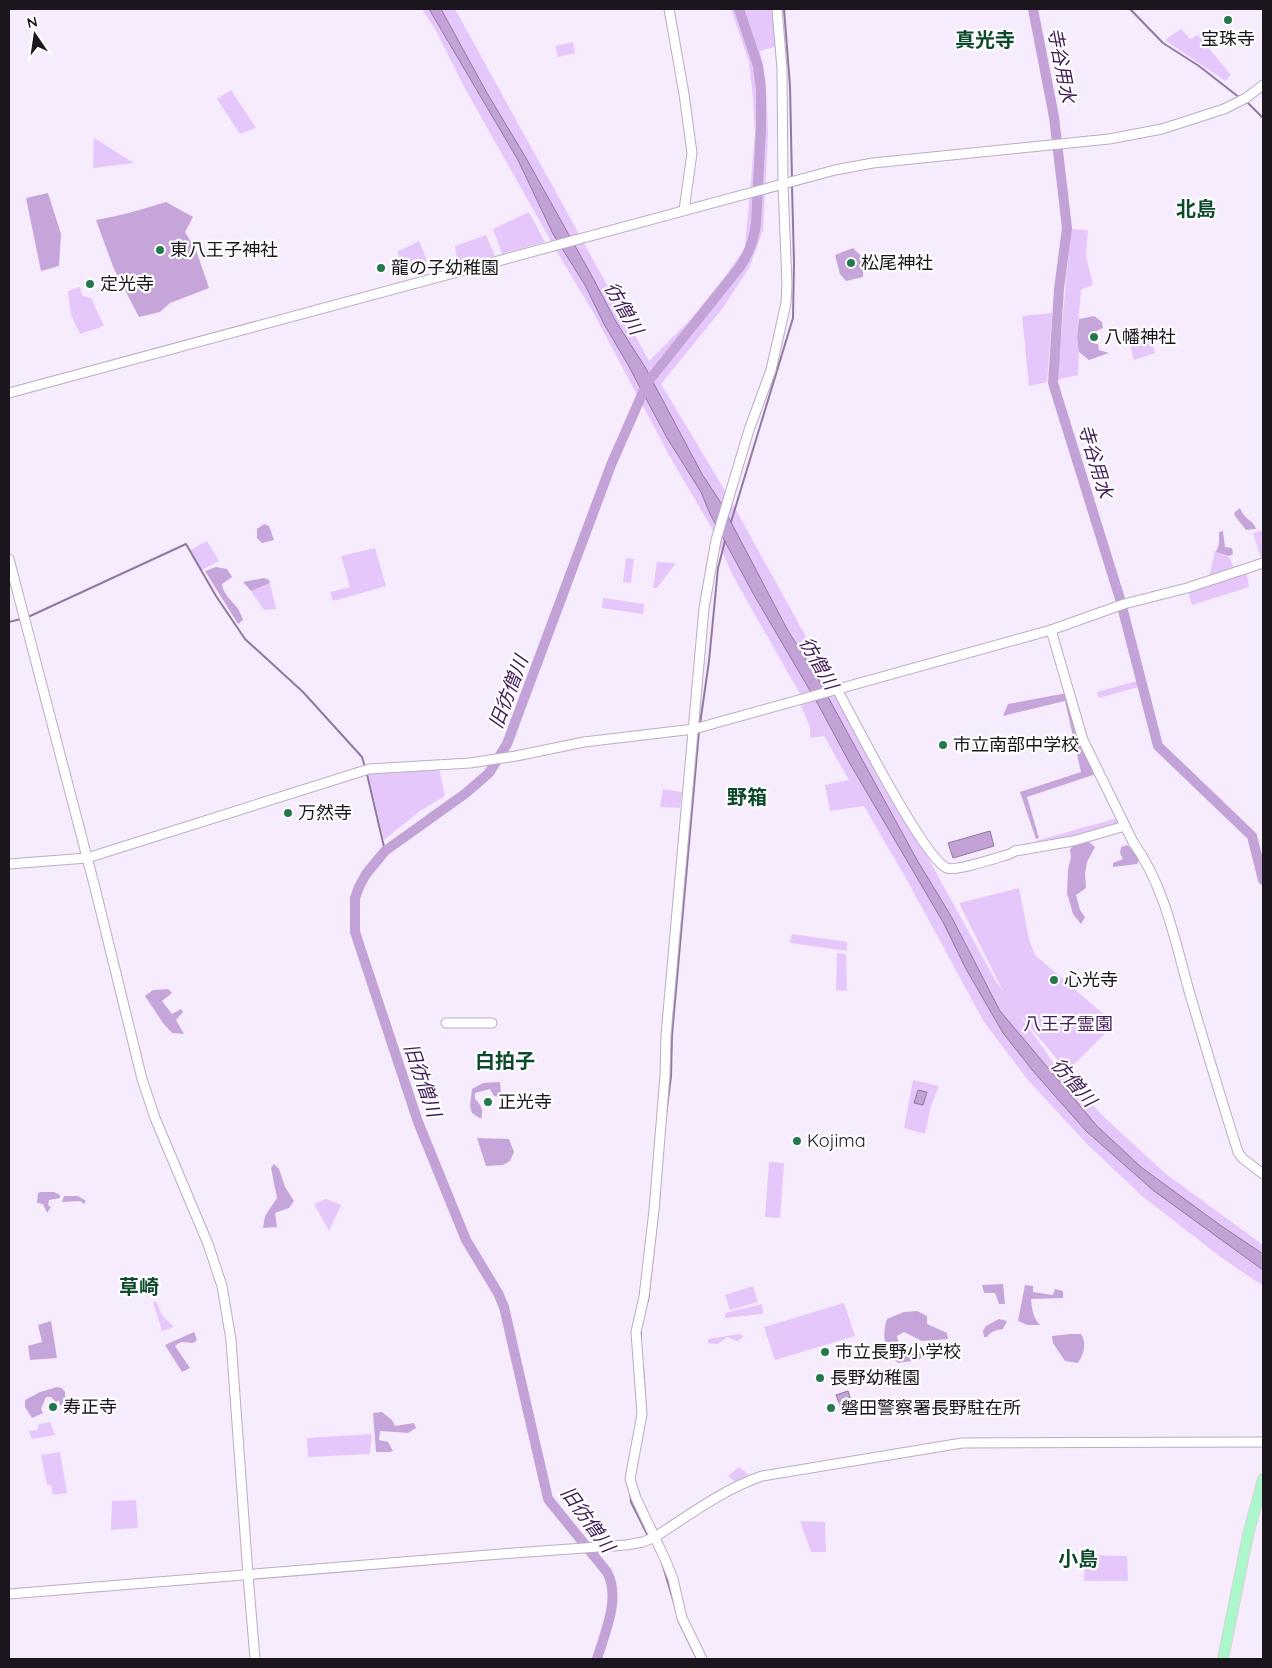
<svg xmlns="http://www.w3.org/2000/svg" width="1272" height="1668" font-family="Quicksand,'Noto Sans JP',sans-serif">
	<rect width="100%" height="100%" fill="#f6ecfd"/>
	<g fill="#e6c7fb">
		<path d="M 422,9 L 455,9 L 649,361 L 690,320 L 724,278 L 745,248 L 755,134 L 753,98 L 749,62 L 731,9 L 776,9 L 781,45 L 760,51 L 766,82 L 768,135 L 763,230 L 757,247 L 749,268 L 722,309 L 661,384 L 730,499 L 997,983 L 1003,991 L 959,903 L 1019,888 L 1029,939 L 1035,955 L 1115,1024 L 1067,1071 L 1020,1015 L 1053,1062 L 1105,1118 L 1166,1174 L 1263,1245 L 1263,1286 L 1222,1258 L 1142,1196 L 1087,1144 L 1028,1080 L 984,1022 L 908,882 L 864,806 L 830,811 L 825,785 L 849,780 L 824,736 L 810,738 L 810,727 L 800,703 L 804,701 L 733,576 L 711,527 L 669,455 L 593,312 L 557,252 L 462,83 L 435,29 Z"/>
		<path d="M 1181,29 L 1190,39 L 1198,35 L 1231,75 L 1225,81 L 1165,40 Z"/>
		<path d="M 573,42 L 575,53 L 558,57 L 555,46 Z"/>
		<path d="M 231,90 L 256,128 L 240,134 L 217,99 Z"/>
		<path d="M 94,138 L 134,163 L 93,168 Z"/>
		<path d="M 529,212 L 545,242 L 502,254 L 493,229 Z"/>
		<path d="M 1071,229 L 1088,230 L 1086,256 L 1093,285 L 1081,290 L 1077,338 L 1079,352 L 1078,375 L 1057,380 Z"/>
		<path d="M 486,235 L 495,256 L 458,266 L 455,246 Z"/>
		<path d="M 419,241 L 427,261 L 406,271 L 397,252 Z"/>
		<path d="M 80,287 L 83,296 L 91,298 L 104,326 L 80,334 L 71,315 L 68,291 Z"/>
		<path d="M 1052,313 L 1047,382 L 1029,386 L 1022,316 Z"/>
		<path d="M 1150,335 L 1155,353 L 1134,360 L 1129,341 Z"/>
		<path d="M 1263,530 L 1263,560 L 1262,561 L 1253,533 Z"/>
		<path d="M 207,541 L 219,561 L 202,570 L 190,550 Z"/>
		<path d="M 375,548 L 386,586 L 333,601 L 330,592 L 350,587 L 341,556 Z"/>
		<path d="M 1215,551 L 1229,557 L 1236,572 L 1246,569 L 1249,587 L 1192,605 L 1187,588 L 1208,581 Z"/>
		<path d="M 626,558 L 634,559 L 631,583 L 623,582 Z"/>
		<path d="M 657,562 L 676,563 L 657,588 L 653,588 Z"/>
		<path d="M 270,583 L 276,609 L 264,610 L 251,591 Z"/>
		<path d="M 603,598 L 644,604 L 643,614 L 602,608 Z"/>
		<path d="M 1140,680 L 1142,686 L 1099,698 L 1097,692 Z"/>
		<path d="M 439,768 L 445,796 L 420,811 L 384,840 L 368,773 Z"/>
		<path d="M 663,789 L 682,792 L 680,808 L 660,807 Z"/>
		<path d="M 1121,817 L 1125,826 L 1037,846 L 1036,841 Z"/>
		<path d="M 792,934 L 847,942 L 847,951 L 790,943 Z"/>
		<path d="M 837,953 L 846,954 L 847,991 L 836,990 Z"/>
		<path d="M 913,1080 L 939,1086 L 931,1106 L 925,1134 L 904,1128 Z"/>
		<path d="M 769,1162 L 784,1163 L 780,1218 L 765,1217 Z"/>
		<path d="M 326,1199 L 341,1205 L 329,1231 L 314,1204 Z"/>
		<path d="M 753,1286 L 758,1302 L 730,1310 L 725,1295 Z"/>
		<path d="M 156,1301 L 162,1315 L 174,1327 L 162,1331 L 153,1302 Z"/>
		<path d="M 844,1303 L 855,1336 L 775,1360 L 764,1327 Z"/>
		<path d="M 762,1304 L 763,1314 L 725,1318 L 725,1313 Z"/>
		<path d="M 740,1334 L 743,1336 L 741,1339 L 737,1341 L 727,1337 L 718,1344 L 708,1343 L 708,1339 Z"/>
		<path d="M 50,1422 L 55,1435 L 32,1439 L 29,1431 L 37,1430 L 39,1424 Z"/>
		<path d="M 372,1434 L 370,1454 L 308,1457 L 307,1438 Z"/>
		<path d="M 60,1452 L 67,1493 L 53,1495 L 51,1485 L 47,1485 L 41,1455 Z"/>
		<path d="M 739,1467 L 749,1475 L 736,1482 L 728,1476 Z"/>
		<path d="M 136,1500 L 138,1528 L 111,1530 L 112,1501 Z"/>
		<path d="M 800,1521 L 825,1522 L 826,1552 L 811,1552 Z"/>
		<path d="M 1085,1555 L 1127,1556 L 1128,1581 L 1084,1581 Z"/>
	</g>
	<g fill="#c5a5da">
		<path d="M 48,193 L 61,234 L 59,266 L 41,271 L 26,198 Z"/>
		<path d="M 166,202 L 193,217 L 185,232 L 196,250 L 209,288 L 170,303 L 160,312 L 139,317 L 114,269 L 96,220 C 120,216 143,209 166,202 Z"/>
		<path d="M 853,248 L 863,258 L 863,277 L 846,281 L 840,274 L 835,255 Z"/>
		<path d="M 1094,316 L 1102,322 L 1103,328 L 1090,334 L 1090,340 L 1095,344 L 1098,344 L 1099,350 L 1109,353 L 1089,360 L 1079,352 L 1077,338 L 1079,319 Z"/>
		<path d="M 1240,508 C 1245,521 1253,519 1256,529 L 1246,530 L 1235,516 L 1234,513 Z"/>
		<path d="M 264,524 L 269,526 L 274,540 L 262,543 L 257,538 L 257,529 Z"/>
		<path d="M 1223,531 L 1225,547 L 1232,548 L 1233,554 L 1229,556 L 1216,552 L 1219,544 L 1219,532 Z"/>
		<path d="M 216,567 L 227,569 L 232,577 L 222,584 C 223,593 229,598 235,605 C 239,609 241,615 243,620 L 238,624 L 205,571 Z"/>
		<path d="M 264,578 L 269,580 L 270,583 L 251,591 L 243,582 Z"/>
		<path d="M 1067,693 L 1099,773 L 1027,797 L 1039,838 L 1036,839 L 1020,792 L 1081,772 L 1065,701 L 1003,716 L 1008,704 Z"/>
		<path d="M 1080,842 L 1089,842 L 1095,847 L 1087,862 L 1085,874 L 1086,888 L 1076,895 L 1080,910 L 1085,917 L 1081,924 L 1073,914 L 1067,893 L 1068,869 L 1071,857 L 1070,850 L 1073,845 Z"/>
		<path d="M 1127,845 L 1132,849 L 1139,860 L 1137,864 L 1113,867 L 1113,863 L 1123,859 L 1120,853 L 1121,847 Z"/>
		<path d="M 168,989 L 172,993 L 162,1001 L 172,1014 L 181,1009 L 183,1012 L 176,1020 L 184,1034 L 172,1033 L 163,1023 L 145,996 L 153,990 Z"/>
		<path d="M 500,1082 L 501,1093 L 499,1097 L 494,1096 L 490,1089 L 475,1093 L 475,1099 C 481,1105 484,1110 481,1119 L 472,1113 L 470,1106 L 472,1089 L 483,1083 Z"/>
		<path d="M 477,1138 L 509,1139 L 514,1152 L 510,1161 L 503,1165 L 486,1166 Z"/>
		<path d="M 274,1164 L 279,1169 L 285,1187 L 294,1201 L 289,1208 L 275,1213 L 277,1227 L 263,1228 L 265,1216 L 277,1198 L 271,1168 Z"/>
		<path d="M 41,1192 L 54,1192 L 60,1195 L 60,1198 L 49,1200 L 48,1205 L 51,1207 L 47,1213 L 43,1204 L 37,1203 L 38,1193 Z"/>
		<path d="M 64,1196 L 78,1196 L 86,1201 L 84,1204 L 80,1201 L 62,1202 Z"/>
		<path d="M 1003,1284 L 1005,1304 L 999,1304 L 995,1293 L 984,1293 L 982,1285 Z"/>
		<path d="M 1025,1285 L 1033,1286 L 1033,1292 L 1053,1295 L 1055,1289 L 1063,1291 L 1063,1298 L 1031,1299 C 1032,1309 1033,1318 1040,1325 L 1027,1325 L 1018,1321 Z"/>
		<path d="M 917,1311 L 927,1316 L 927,1324 L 947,1333 L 948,1339 L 922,1341 L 904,1332 L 897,1336 L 900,1348 L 916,1345 L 924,1354 L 919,1360 L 898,1363 C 885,1349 881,1338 887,1319 L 904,1312 Z"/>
		<path d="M 999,1319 L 1007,1321 L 1003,1329 C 996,1330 991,1331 987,1337 L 984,1337 L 983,1331 L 986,1326 Z"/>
		<path d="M 51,1321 L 57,1358 L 30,1360 L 28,1346 L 42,1342 L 38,1325 Z"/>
		<path d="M 194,1332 L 197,1340 L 193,1343 L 181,1342 L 175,1346 L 190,1368 L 182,1372 L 165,1345 Z"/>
		<path d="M 1070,1334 L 1081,1334 C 1087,1344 1084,1353 1078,1363 L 1065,1361 L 1053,1343 L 1052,1336 Z"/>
		<path d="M 57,1387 L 62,1388 L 65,1392 L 66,1404 L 64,1406 L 60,1405 L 59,1400 L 56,1402 L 51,1397 L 46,1397 L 41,1409 L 43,1413 L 32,1418 L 25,1407 L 25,1400 L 40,1392 Z"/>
		<path d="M 382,1412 L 392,1420 L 395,1426 L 414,1423 L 416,1428 L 408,1433 L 380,1431 L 379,1440 L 388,1442 L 393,1451 L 389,1452 L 376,1452 L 373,1413 Z"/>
	</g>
	<g fill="#c2a2d7" stroke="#9078a0">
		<path d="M 429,9 L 441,9 L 487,93 L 526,158 L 593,278 L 615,320 L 645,367 L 702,474 L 721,503 L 787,629 L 816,675 L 917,860 L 951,916 L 1000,1011 L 1097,1126 L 1141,1167 L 1220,1225 L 1263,1254 L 1263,1270 L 1154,1191 L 1086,1131 L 1033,1071 L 1003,1033 L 966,969 L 943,922 L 849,762 L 819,706 L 754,595 L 710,514 L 701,492 L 667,438 L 627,363 L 604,324 L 585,285 L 553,234 L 518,160 Z"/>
		<path d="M 990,831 L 994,846 L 953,858 L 948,843 Z"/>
		<path d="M 918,1090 L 927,1092 L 923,1105 L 914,1103 Z"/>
		<path d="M 848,1391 L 855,1412 L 844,1416 L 836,1395 Z"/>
	</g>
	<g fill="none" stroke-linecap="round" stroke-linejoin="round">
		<g stroke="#9078a0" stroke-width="2">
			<path d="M 784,9 L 790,86 L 792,179"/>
			<path d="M 1130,9 L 1163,43 L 1199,66 L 1240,98"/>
			<path d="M 1247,102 L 1263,118"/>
			<path d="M 731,522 L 793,318 L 794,262 L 792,186"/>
			<path d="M 28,617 L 186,544 L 216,596 L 245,639 L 303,692 L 362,757 L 365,767"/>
			<path d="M 9,622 L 21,619"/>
			<path d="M 700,724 L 709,661 L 718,568 L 725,541"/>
			<path d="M 367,774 L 385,851"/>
			<path d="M 666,1115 L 671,1076 L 672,1035 L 699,731"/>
			<path d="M 648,1301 L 660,1191"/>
			<path d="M 641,1340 L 641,1327"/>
			<path d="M 643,1367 L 646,1412"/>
			<path d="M 630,1490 L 631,1502 L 648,1536"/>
			<path d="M 662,1563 L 677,1613"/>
			<path d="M 678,1620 L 697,1659"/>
		</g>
		<g stroke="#c2a2d7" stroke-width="10">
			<path d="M 1033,9 L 1054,117 L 1067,228 L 1059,289 L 1053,383 L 1120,599 L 1158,746 L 1252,836 L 1263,880"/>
			<path d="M 597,1659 C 605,1632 621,1598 607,1572 L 548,1499 L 504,1307 L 498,1293 L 466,1240 L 418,1122 L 355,932 L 355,898 L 359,887 L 366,874 L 385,851 L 466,793 L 489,773 L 507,744 L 611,465 L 647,383 L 739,268 C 749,254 754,240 756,223 L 761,127 L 761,90 L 758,66 L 739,9"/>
		</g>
		<g stroke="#baaec2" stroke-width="11">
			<g id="minor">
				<path d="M 669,9 L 684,94 L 692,153 L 684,210"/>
				<path d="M 9,393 L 835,170 L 873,163 L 1109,139 L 1162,129 L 1224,109 L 1246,98 L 1263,85"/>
				<path d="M 9,559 L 95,888 L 142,1079 L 155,1118 L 208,1244 L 222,1286 L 231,1340 L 248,1575 L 255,1659"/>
				<path d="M 1051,630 L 1083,740 L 1133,842 C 1164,885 1175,940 1189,991 C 1205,1045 1221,1099 1238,1152 L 1242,1158 L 1263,1174"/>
				<path d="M 837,689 C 853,719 924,859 947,868 C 955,872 999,857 1010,854 L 1015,851 L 1073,841 L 1125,826"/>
				<path d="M 9,864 L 87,858 L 369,769 L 470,763 L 516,756 L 584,742 L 694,729 L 1051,630 L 1124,604 L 1187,588 L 1263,563"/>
				<path d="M 446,1023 L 492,1023"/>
				<path d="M 9,1594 L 514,1553 L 626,1545 L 643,1542 L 655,1537 C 689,1515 724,1489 762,1476 L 962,1443 L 1263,1442"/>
				<path d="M 702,1659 L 682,1618 L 673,1579 L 665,1559 L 636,1498 L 630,1479 L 642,1414 L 636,1332 L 644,1297 L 654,1210 L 665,1075 L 666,1035 L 704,608 L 716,540 L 749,430 L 771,370 L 786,303 L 787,285 L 783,184 L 782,69 L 777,9"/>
			</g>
		</g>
		<g stroke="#d6d5d6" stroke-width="12">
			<path id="major" d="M 1223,1659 L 1248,1535 L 1263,1479"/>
		</g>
		<use href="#minor" stroke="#fff" stroke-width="9"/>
		<use href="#major" stroke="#abf6cb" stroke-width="10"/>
	</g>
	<g fill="#23794c" stroke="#fff" stroke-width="2">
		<circle cx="1228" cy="20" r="5"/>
		<circle cx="160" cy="250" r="5"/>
		<circle cx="851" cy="263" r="5"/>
		<circle cx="381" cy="268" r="5"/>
		<circle cx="90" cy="284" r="5"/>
		<circle cx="1094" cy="337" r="5"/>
		<circle cx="943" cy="745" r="5"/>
		<circle cx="288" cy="813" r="5"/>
		<circle cx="1054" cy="980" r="5"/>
		<circle cx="488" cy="1102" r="5"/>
		<circle cx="797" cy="1141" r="5"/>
		<circle cx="825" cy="1352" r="5"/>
		<circle cx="820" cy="1378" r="5"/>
		<circle cx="53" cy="1407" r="5"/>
		<circle cx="831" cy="1408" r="5"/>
	</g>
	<g text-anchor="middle" stroke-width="4.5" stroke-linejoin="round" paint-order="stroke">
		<g font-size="18" fill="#1b161e" stroke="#fff" text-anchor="start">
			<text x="1228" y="45" text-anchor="middle">宝珠寺</text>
			<text x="170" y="256">東八王子神社</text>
			<text x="861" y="269">松尾神社</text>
			<text x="391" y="274">龍の子幼稚園</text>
			<text x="100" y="290">定光寺</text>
			<text x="1104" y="343">八幡神社</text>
			<text x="953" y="751">市立南部中学校</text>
			<text x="298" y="819">万然寺</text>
			<text x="1064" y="986">心光寺</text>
			<text x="498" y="1108">正光寺</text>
			<text x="807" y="1147">Kojima</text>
			<text x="835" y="1358">市立長野小学校</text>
			<text x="830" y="1384">長野幼稚園</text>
			<text x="63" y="1413">寿正寺</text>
			<text x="841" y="1414">磐田警察署長野駐在所</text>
		</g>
		<g font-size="18" fill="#421958" stroke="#fff">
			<text x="1068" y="1030">八王子霊園</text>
		</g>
		<g font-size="19" font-style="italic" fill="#431a58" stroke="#fff">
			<text transform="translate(1062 65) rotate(79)" y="7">寺谷用水</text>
			<text transform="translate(624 308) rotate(60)" y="7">彷僧川</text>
			<text transform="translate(1096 461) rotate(73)" y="7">寺谷用水</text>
			<text transform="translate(819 663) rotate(60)" y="7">彷僧川</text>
			<text transform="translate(508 692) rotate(-69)" y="7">旧彷僧川</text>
			<text transform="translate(423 1080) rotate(71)" y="7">旧彷僧川</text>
			<text transform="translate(1074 1082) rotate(49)" y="7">彷僧川</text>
			<text transform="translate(588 1519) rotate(54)" y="7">旧彷僧川</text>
		</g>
		<g font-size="20" font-weight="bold" fill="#0c4a2b" stroke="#fff">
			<text x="985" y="47">真光寺</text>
			<text x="1196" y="216">北島</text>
			<text x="747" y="804">野箱</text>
			<text x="505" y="1068">白拍子</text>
			<text x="139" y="1294">草崎</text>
			<text x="1078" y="1566">小島</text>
		</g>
	</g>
	<rect width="1272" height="1668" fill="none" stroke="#1b161e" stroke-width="20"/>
	<g transform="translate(35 35) rotate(347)" stroke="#ffffff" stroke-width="4" paint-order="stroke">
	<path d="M0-4L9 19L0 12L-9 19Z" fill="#1b161e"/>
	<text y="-8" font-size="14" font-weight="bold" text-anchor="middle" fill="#1b161e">N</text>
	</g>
</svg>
